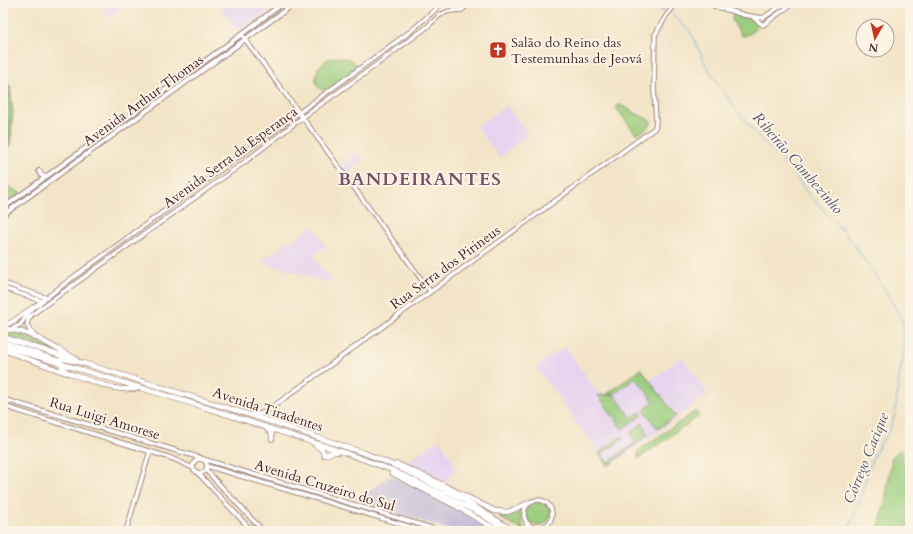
<svg xmlns="http://www.w3.org/2000/svg" width="913" height="534" font-family="Cardo,serif">
	<rect width="100%" height="100%" fill="#fcf5e5"/>
	<filter id="ink" filterUnits="userSpaceOnUse"><feTurbulence type="fractalNoise" baseFrequency=".025" numOctaves="2"/><feDisplacementMap in="SourceGraphic" scale="8" xChannelSelector="R" yChannelSelector="G"/><feConvolveMatrix kernelMatrix="1 2 1 2 8 2 1 2 1" color-interpolation-filters="sRGB"/></filter>
	<filter id="wash" filterUnits="userSpaceOnUse"><feTurbulence type="fractalNoise" baseFrequency=".012" numOctaves="4" result="noise"/><feDisplacementMap in="SourceGraphic" scale="16" xChannelSelector="R" yChannelSelector="G"/><feGaussianBlur stdDeviation="0.9" result="paint"/><feColorMatrix in="noise" values="0 0 0 0 0 0 0 0 0 0 0 0 0 0 0 0 0 1.4 0 .05"/><feComposite in="paint" operator="in"/></filter>
	<g filter="url(#wash)">
		<rect width="100%" height="100%" fill="#f3e4c7"/>
		<g fill="#e6d3f0">
			<path d="M 107,3 L 122,3 L 112,18 L 102,13 Z"/>
			<path d="M 218,3 L 279,3 L 238,32 Z"/>
			<path d="M 507,105 L 528,135 L 499,157 L 476,126 Z"/>
			<path d="M 357,152 L 364,161 L 347,172 L 342,164 Z"/>
			<path d="M 313,226 L 326,246 L 312,256 L 330,279 L 326,282 L 261,261 Z"/>
			<path d="M 565,346 L 599,394 L 607,394 L 641,369 L 650,381 L 682,357 L 708,394 L 666,426 L 609,467 L 536,367 Z"/>
			<path d="M 440,439 L 456,468 L 445,482 L 405,463 Z"/>
		</g>
		<path fill="#c8c0d8" d="M 390,476 L 438,497 L 495,531 L 454,531 L 356,501 Z"/>
		<g fill="#9bce7e" stroke="#727654">
			<path d="M 734,14 L 754,21 L 757,25 C 755,31 748,36 742,36 L 732,20 L 732,16 Z"/>
			<path d="M 337,57 L 350,59 L 359,67 L 325,92 L 318,87 L 315,80 L 318,68 L 326,60 Z"/>
			<path d="M 620,105 L 651,121 L 651,123 C 648,128 641,134 635,133 L 617,109 L 617,106 Z"/>
			<path d="M 3,184 L 21,193 L 5,204 L 3,201 Z"/>
			<path d="M 3,332 C 25,332 43,345 62,354 L 3,335 Z"/>
			<path d="M 641,369 L 676,416 L 658,429 L 644,410 L 654,402 L 636,378 L 614,394 L 607,394 Z"/>
			<path d="M 598,395 L 615,395 L 631,418 L 640,412 L 642,415 L 622,429 Z"/>
			<path d="M 696,411 L 700,415 L 638,459 L 638,451 Z"/>
			<path d="M 641,424 L 643,424 L 645,427 L 645,431 L 648,435 L 608,466 L 599,453 L 621,437 L 623,439 L 601,454 L 608,463 L 636,442 L 630,433 Z"/>
			<path d="M 900,450 L 904,455 L 901,461 L 903,464 L 907,466 L 910,465 L 910,531 L 878,531 L 885,503 L 892,457 Z"/>
			<circle cx="538" cy="514" r="12"/>
			<path d="M 520,511 L 523,530 L 499,517 L 510,515 Z"/>
		</g>
		<path fill="#7cb16d" stroke="#63684c" d="M 3,78 L 10,86 L 13,112 L 10,147 L 3,146 Z"/>
		<g fill="none" stroke-linecap="round" stroke-linejoin="round">
			<g stroke="#6cb2e3" stroke-width="1">
				<path d="M 672,13 L 691,33 L 707,67 L 738,112 L 754,132 L 794,172 L 807,193 L 838,225 L 854,245 L 886,291 L 902,320 L 910,326"/>
				<path d="M 848,531 L 859,505 L 862,491 L 874,455 L 890,428 L 895,415 L 899,378 L 904,351 L 904,332 L 902,320"/>
			</g>
			<path stroke="#6cb2e3" stroke-width="4.5" d="M 661,3 L 662,9"/>
		</g>
	</g>
	<g filter="url(#ink)">
		<g fill="none" stroke-linecap="round" stroke-linejoin="round">
			<g stroke="#9e8279" stroke-width="5.5">
				<g id="tertiary">
					<path d="M 705,3 L 744,15 L 763,18 L 785,3"/>
					<path d="M 754,18 L 763,25 L 793,3"/>
					<path d="M 242,35 L 430,291"/>
					<path d="M 3,283 L 47,298"/>
					<path d="M 3,288 L 42,301"/>
					<path d="M 37,305 L 71,279 L 411,31 L 435,10 L 440,3"/>
					<path d="M 10,329 L 20,325 L 31,310"/>
					<path d="M 35,336 C 26,328 24,321 34,313 L 242,164 L 303,117 L 365,73 L 427,27 L 440,15 L 449,11 L 462,10 L 465,7 L 465,3"/>
					<path d="M 3,399 L 201,458"/>
					<path d="M 3,406 L 171,458 L 193,468"/>
					<path d="M 252,414 L 260,414 L 267,411 L 655,128 L 656,121 L 654,89 L 655,35 L 666,16 L 674,6 L 678,3"/>
					<circle cx="200" cy="466" r="7"/>
					<path d="M 203,459 L 441,531"/>
					<path d="M 207,466 L 424,531"/>
					<path d="M 206,470 L 263,531"/>
					<path d="M 197,472 L 252,531"/>
					<circle cx="538" cy="514" r="14"/>
					<path d="M 526,522 L 528,531"/>
					<path d="M 126,531 L 150,451"/>
				</g>
			</g>
			<g stroke="#9e8279" stroke-width="6">
				<g id="secondary">
					<path d="M 39,171 L 41,175 L 45,177"/>
					<path d="M 3,208 L 238,37 L 283,3"/>
					<path d="M 3,215 L 295,3"/>
					<path d="M 3,350 L 67,373"/>
				</g>
			</g>
			<g stroke="#9e8279" stroke-width="6">
				<g id="primary">
					<path d="M 3,326 C 17,322 26,310 39,304"/>
					<path d="M 3,337 L 68,358"/>
					<path d="M 3,342 L 58,361"/>
				</g>
			</g>
			<g stroke="#9e8279" stroke-width="6">
				<g id="trunk">
					<path d="M 3,329 C 30,329 53,348 76,359"/>
					<path d="M 3,346 L 207,408 L 346,453 L 392,470 L 442,494 L 481,514 L 508,531"/>
					<path d="M 60,362 L 61,359 L 64,359 L 83,363 L 263,419 L 367,454 L 400,468 L 464,500 L 514,531"/>
					<path d="M 60,362 C 62,370 67,372 74,375 C 94,381 116,393 138,388"/>
					<path d="M 267,429 L 272,433 L 272,439"/>
					<path d="M 315,445 C 320,448 323,449 324,455 L 334,452 L 338,452"/>
					<path d="M 397,464 L 433,480 L 495,511 L 508,512 L 531,502"/>
					<path d="M 392,473 L 456,506 L 499,531"/>
					<path d="M 540,531 L 545,526"/>
				</g>
			</g>
			<use href="#tertiary" stroke="#fff" stroke-width="3.5"/>
			<use href="#secondary" stroke="#fff" stroke-width="4"/>
			<use href="#primary" stroke="#fff" stroke-width="4.5"/>
			<use href="#trunk" stroke="#fff" stroke-width="4.5"/>
		</g>
	</g>
	<defs>
		<g id="church-square" transform="scale(0.9)"><rect x="-9" y="-9" width="18" height="18" rx="4" fill="#c8321e" stroke="#fcf5e5"/><path d="M-1.2-6h2.4v3.5h3.3v2.4h-3.3V6h-2.4V-.1h-3.3v-2.4h3.3Z" fill="#fff"/></g>
	</defs>
	<g fill-rule="evenodd">
		<use href="#church-square" x="498" y="50"/>
	</g>
	<g text-anchor="middle" stroke-width="4" stroke-linejoin="round" paint-order="stroke">
		<g font-size="14" fill="#4a1f2b" stroke="#fcf5e5" text-anchor="start">
			<text x="511" y="47">Salão do Reino das<tspan x="511" dy="16">Testemunhas de Jeová</tspan></text>
		</g>
		<g font-size="14" fill="#4a1f2b" stroke="#fcf5e5">
			<text transform="translate(143 100) rotate(-36)" y="5">Avenida Arthur Thomas</text>
			<text transform="translate(230 157) rotate(-36)" y="5">Avenida Serra da Esperança</text>
			<text transform="translate(445 267) rotate(-36)" y="5">Rua Serra dos Pirineus</text>
			<text transform="translate(268 409) rotate(18)" y="5">Avenida Tiradentes</text>
			<text transform="translate(105 418) rotate(17)" y="5">Rua Luigi Amorese</text>
			<text transform="translate(325 485) rotate(17)" y="5">Avenida Cruzeiro do Sul</text>
		</g>
		<g font-size="15" font-style="italic" fill="#56526b" stroke="#fcf5e5">
			<text transform="translate(798 163) rotate(49)" y="5">Ribeirão Cambezinho</text>
			<text transform="translate(866 458) rotate(-68)" y="5">Córrego Cacique</text>
		</g>
		<g font-size="18" font-weight="bold" letter-spacing="1" fill="#785168" stroke="#fcf5e5">
			<text x="420" y="185">BANDEIRANTES</text>
		</g>
	</g>
	<rect width="913" height="534" fill="none" stroke="#fcf5e5" stroke-width="16"/>
	<g transform="translate(875 38) rotate(189)"><circle r="19" fill="#fcf5e5" stroke="#b59f9b"/>
	<path d="M0-3L7 15L0 10L-7 15Z" fill="#c8321e"/>
	<text y="-6" font-size="11" font-weight="bold" text-anchor="middle" fill="#4a1f2b">N</text>
	</g>
</svg>
